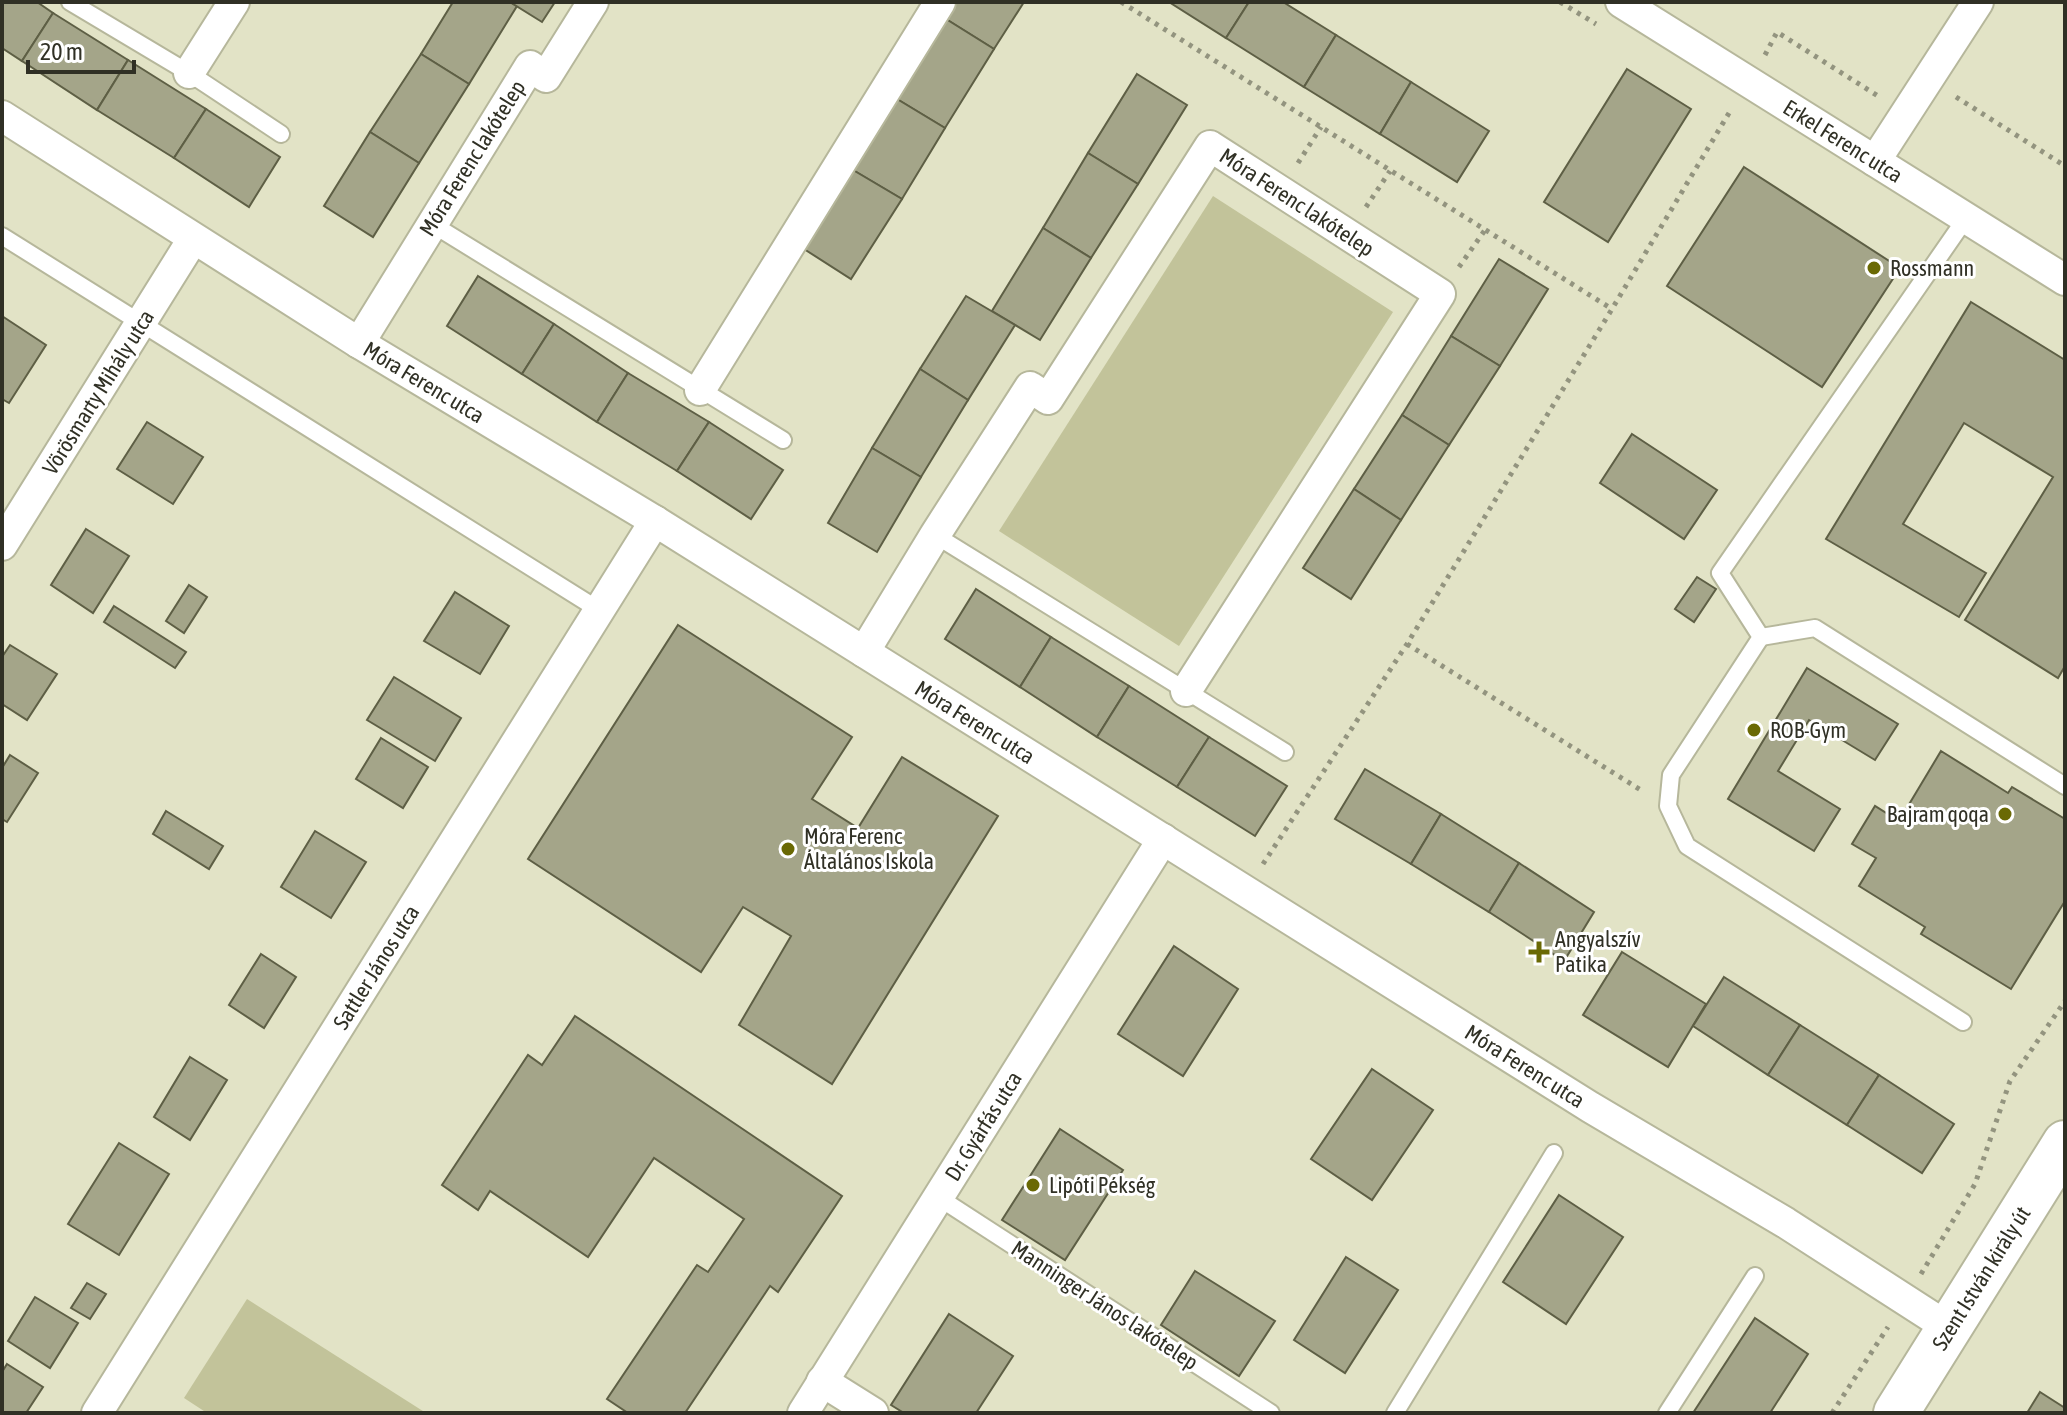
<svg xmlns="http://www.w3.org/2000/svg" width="2067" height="1415" font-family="'Asap Condensed',sans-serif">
	<rect width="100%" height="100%" fill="#e2e3c6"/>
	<g fill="#c2c39a">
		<path d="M 1213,196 L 1393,312 L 1179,646 L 999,531 Z"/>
		<path d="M 247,1299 L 426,1413 L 207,1413 L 184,1398 Z"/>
	</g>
	<g fill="#a4a589" stroke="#5e5f45" stroke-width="2">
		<path d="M 2,2 L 37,2 L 53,13 L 22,61 L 2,48 Z"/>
		<path d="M 453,2 L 510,2 L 517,6 L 469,84 L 421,54 Z"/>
		<path d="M 510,2 L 555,2 L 542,22 Z"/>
		<path d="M 957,2 L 1024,2 L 994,49 L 946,19 Z"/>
		<path d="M 1169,2 L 1249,2 L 1226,38 Z"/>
		<path d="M 1249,2 L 1283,2 L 1336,35 L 1304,87 L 1226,38 Z"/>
		<path d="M 53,13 L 128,60 L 97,110 L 22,61 Z"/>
		<path d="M 946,19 L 994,49 L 945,128 L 897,99 Z"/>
		<path d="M 1336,35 L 1411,82 L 1380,134 L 1304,87 Z"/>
		<path d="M 421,54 L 469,84 L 419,163 L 370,132 Z"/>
		<path d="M 128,60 L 206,109 L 174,158 L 97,110 Z"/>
		<path d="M 1627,69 L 1691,109 L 1608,242 L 1544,202 Z"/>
		<path d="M 1137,74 L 1187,105 L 1138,184 L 1088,153 Z"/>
		<path d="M 1411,82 L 1489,131 L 1457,182 L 1380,134 Z"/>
		<path d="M 897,99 L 945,128 L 902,199 L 853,170 Z"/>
		<path d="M 206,109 L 280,157 L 249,207 L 174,158 Z"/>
		<path d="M 370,132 L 419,163 L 373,237 L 324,206 Z"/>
		<path d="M 1088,153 L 1138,184 L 1091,258 L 1043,228 Z"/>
		<path d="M 1744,167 L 1900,268 L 1822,387 L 1667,286 Z"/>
		<path d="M 853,170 L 902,199 L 851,279 L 804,249 Z"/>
		<path d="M 1043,228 L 1091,258 L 1040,340 L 992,311 Z"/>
		<path d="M 1499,259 L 1548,289 L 1500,366 L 1451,336 Z"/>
		<path d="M 478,276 L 554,324 L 522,374 L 447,326 Z"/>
		<path d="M 966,296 L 1015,325 L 968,400 L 920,369 Z"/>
		<path d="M 1971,302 L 2065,360 L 2065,666 L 2058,678 L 1965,620 L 2053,477 L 1964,423 L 1903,524 L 1986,573 L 1959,617 L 1826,539 Z"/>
		<path d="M 2,316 L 46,345 L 9,403 L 2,399 Z"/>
		<path d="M 554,324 L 628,373 L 597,422 L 522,374 Z"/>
		<path d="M 1451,336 L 1500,366 L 1449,445 L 1402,415 Z"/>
		<path d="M 920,369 L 968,400 L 921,477 L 872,448 Z"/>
		<path d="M 628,373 L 709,422 L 677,471 L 597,422 Z"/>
		<path d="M 1402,415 L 1449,445 L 1401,520 L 1354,489 Z"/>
		<path d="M 147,422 L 203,457 L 173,504 L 117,469 Z"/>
		<path d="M 709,422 L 783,470 L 751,519 L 677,471 Z"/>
		<path d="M 1632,434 L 1717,490 L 1684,539 L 1600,483 Z"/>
		<path d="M 872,448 L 921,477 L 877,552 L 828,523 Z"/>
		<path d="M 1354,489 L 1401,520 L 1351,599 L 1303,568 Z"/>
		<path d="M 86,529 L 129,556 L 93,613 L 51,585 Z"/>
		<path d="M 1697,577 L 1716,589 L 1694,622 L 1675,609 Z"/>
		<path d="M 189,585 L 207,597 L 184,633 L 166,621 Z"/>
		<path d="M 976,589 L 1051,637 L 1020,687 L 945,639 Z"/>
		<path d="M 455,592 L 509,626 L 480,674 L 424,641 Z"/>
		<path d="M 114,606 L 186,652 L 175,668 L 104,622 Z"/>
		<path d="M 678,625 L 852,737 L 812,799 L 858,828 L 902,757 L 998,816 L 832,1084 L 739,1025 L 791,936 L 743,907 L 701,972 L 528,859 Z"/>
		<path d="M 1051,637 L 1129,686 L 1097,737 L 1020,687 Z"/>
		<path d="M 10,645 L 57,674 L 27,720 L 2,704 L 2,657 Z"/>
		<path d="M 1807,668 L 1898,724 L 1875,760 L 1809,720 L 1778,771 L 1840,809 L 1814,851 L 1728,799 Z"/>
		<path d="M 394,677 L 461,718 L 435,761 L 367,720 Z"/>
		<path d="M 1129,686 L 1209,737 L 1177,787 L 1097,737 Z"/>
		<path d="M 1209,737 L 1287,786 L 1255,836 L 1177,787 Z"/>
		<path d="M 381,738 L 428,767 L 403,808 L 356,779 Z"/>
		<path d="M 1941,751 L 2008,793 L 2012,787 L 2065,819 L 2065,901 L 2011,989 L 1921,934 L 1925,927 L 1859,886 L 1876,858 L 1852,844 L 1875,806 L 1899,821 Z"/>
		<path d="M 10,755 L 38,773 L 7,822 L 2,819 L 2,768 Z"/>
		<path d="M 1365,769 L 1441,814 L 1411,864 L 1335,819 Z"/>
		<path d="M 166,811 L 223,846 L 209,869 L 153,834 Z"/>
		<path d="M 1441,814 L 1519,863 L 1489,912 L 1411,864 Z"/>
		<path d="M 315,831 L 366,862 L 331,918 L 281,887 Z"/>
		<path d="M 1519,863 L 1594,912 L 1564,961 L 1489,912 Z"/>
		<path d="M 1174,946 L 1238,989 L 1183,1076 L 1118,1034 Z"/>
		<path d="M 1622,952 L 1706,1004 L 1668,1067 L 1583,1015 Z"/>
		<path d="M 261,954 L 296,977 L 264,1028 L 229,1005 Z"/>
		<path d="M 1724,977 L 1800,1025 L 1768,1075 L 1693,1026 Z"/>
		<path d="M 575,1016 L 842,1196 L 778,1292 L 770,1286 L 685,1413 L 628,1413 L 607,1399 L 697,1265 L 708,1272 L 744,1219 L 654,1158 L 588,1257 L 490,1191 L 478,1210 L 442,1185 L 528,1055 L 542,1065 Z"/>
		<path d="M 1800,1025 L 1879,1075 L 1847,1125 L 1768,1075 Z"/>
		<path d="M 190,1057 L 227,1080 L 190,1140 L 154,1117 Z"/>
		<path d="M 1372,1069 L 1433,1110 L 1372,1200 L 1311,1159 Z"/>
		<path d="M 1879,1075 L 1954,1124 L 1922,1173 L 1847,1125 Z"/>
		<path d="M 1060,1129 L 1123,1170 L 1065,1260 L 1002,1220 Z"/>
		<path d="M 119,1143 L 169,1174 L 119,1255 L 68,1224 Z"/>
		<path d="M 1559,1195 L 1623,1237 L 1566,1324 L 1503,1282 Z"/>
		<path d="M 1346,1257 L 1398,1290 L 1345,1373 L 1294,1340 Z"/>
		<path d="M 1195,1271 L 1275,1321 L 1239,1376 L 1161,1325 Z"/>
		<path d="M 87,1283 L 106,1294 L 90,1319 L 71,1308 Z"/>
		<path d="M 35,1297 L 78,1323 L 50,1368 L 8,1341 Z"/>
		<path d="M 949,1314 L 1013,1356 L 976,1413 L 904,1413 L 891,1405 Z"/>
		<path d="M 1755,1318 L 1808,1354 L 1770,1413 L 1693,1413 Z"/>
		<path d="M 7,1364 L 43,1387 L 26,1413 L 2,1413 L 2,1372 Z"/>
		<path d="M 2040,1392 L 2065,1408 L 2065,1413 L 2027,1413 Z"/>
	</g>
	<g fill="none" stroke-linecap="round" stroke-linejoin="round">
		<g stroke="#b6b79b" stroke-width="20">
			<g id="service">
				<path d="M 70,2 L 189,73 L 281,134"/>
				<path d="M 432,224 L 783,440"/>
				<path d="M 2,236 L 599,610"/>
				<path d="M 935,535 L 1285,752"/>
				<path d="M 1761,637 L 1815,628 L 2065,786"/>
				<path d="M 1963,1022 L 1687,846 L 1668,806 L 1671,775 L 1761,637 L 1720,573 L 1966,218"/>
				<path d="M 938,1197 L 1271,1413"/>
				<path d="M 1395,1413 L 1554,1153"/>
				<path d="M 1667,1413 L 1755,1276"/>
			</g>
		</g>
		<g stroke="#b6b79b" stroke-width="34">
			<g id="minor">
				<path d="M 1621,2 L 2065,280"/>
				<path d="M 189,73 L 234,2"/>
				<path d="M 2,116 L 359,343 L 655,521 L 1590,1107 L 1786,1223 L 1949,1328"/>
				<path d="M 1875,161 L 1978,2"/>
				<path d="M 359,343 L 530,66 L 546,77 L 593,2"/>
				<path d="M 700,390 L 940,2"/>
				<path d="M 2,545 L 193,239"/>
				<path d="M 864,652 L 935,535 L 1030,387 L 1048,399 L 1210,146 L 1440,294 L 1186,691"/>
				<path d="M 822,1381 L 873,1413"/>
				<path d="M 97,1413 L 655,521"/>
				<path d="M 803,1413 L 1163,839"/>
			</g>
		</g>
		<g stroke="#b6b79b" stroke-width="48">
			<path id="primary" d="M 1896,1413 L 2065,1143"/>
		</g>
		<g stroke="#93947f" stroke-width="5" stroke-dasharray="4 6" stroke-linecap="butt">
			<path d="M 1121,2 L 1612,309"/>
			<path d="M 1560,2 L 1596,24"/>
			<path d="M 1765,55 L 1777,32 L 1878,96"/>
			<path d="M 1956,97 L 2065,166"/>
			<path d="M 1298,163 L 1321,127"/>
			<path d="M 1366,207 L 1390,171"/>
			<path d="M 1459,267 L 1485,230"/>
			<path d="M 1407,644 L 1644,792"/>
			<path d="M 1263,864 L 1407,644 L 1612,309 L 1732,108"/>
			<path d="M 1921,1274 L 1975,1184 L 2010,1081 L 2065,1001"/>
			<path d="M 1832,1413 L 1888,1327"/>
		</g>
		<use href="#service" stroke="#fff" stroke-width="16"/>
		<use href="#minor" stroke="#fff" stroke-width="30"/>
		<use href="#primary" stroke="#fff" stroke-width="44"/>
	</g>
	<g fill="#6a6904" stroke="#fff" stroke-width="3">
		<circle cx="1874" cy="268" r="8"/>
		<circle cx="1754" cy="730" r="8"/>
		<circle cx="2005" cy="814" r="8"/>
		<circle cx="788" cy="849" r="8"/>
		<path d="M1535 940h8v8h8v8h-8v8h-8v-8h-8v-8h8z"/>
		<circle cx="1033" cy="1185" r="8"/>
	</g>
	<g text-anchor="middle" stroke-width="6" stroke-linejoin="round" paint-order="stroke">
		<g font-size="22" fill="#303025" stroke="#fff">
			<text transform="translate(1843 141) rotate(32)" y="8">Erkel Ferenc utca</text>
			<text transform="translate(472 158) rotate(-58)" y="8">Móra Ferenc lakótelep</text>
			<text transform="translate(1297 202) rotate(33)" y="8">Móra Ferenc lakótelep</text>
			<text transform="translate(424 382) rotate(31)" y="8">Móra Ferenc utca</text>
			<text transform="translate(98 392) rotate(-58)" y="8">Vörösmarty Mihály utca</text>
			<text transform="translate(975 722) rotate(32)" y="8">Móra Ferenc utca</text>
			<text transform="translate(376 967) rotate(-58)" y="8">Sattler János utca</text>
			<text transform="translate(1525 1066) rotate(32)" y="8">Móra Ferenc utca</text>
			<text transform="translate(983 1126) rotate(-58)" y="8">Dr. Gyárfás utca</text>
			<text transform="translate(1981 1278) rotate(-58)" y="8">Szent István király út</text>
			<text transform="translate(1105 1305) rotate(33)" y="8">Manninger János lakótelep</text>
		</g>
		<g font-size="22" fill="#303025" stroke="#fff" text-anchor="start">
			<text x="1890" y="276">Rossmann</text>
			<text x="1770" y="738">ROB-Gym</text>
			<text x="1989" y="822" text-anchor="end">Bajram qoqa</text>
			<text x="804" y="844">Móra Ferenc<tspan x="804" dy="25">Általános Iskola</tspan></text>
			<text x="1555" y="947">Angyalszív<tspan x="1555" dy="25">Patika</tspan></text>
			<text x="1049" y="1193">Lipóti Pékség</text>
		</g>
	</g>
	<rect width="2067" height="1415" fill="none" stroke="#303025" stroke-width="8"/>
	<path d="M28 60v12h106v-12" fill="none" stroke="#303025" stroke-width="4"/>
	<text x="40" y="60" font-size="24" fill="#303025" stroke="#ffffff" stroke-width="6" paint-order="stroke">20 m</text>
</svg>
